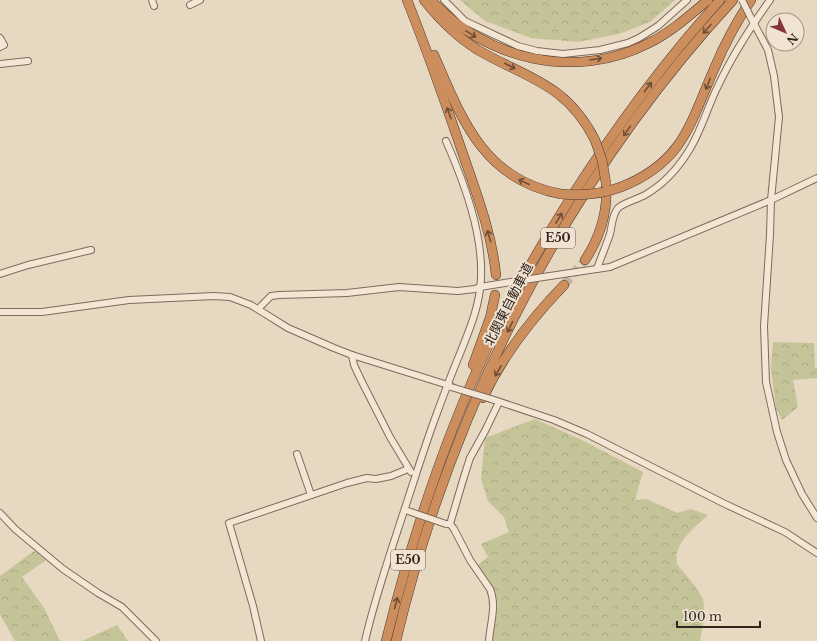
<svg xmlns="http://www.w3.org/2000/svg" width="817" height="641" font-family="'Libre Baskerville','Noto Sans JP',serif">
	<defs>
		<pattern id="forest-crowns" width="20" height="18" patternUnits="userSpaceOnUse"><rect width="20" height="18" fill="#c4c498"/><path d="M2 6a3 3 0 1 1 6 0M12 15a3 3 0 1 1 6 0" fill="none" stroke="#a9a883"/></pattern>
	</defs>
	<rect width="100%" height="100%" fill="#e7d8c2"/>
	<g fill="url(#forest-crowns)">
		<path d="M 460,0 L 675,0 L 650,22 L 619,34 L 578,42 L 531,38 L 485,21 Z"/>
		<path d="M 773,342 L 814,343 L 815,368 L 817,368 L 817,378 L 793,380 L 798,407 L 782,420 L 776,408 L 771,369 Z"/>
		<path d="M 535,419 L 582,440 L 643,472 L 635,500 L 647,499 L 677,513 L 691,509 L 708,515 C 695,528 673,542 677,564 C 685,575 698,587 703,600 C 706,612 702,629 700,641 L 492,641 L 498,606 L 495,591 L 477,566 L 488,557 L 481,544 L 509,532 L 504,517 L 488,501 L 481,479 L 485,438 Z"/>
		<path d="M 34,551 L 46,560 L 22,577 L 44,608 L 60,641 L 15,641 L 0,614 L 0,576 Z"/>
		<path d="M 117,625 L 128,641 L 82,641 Z"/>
	</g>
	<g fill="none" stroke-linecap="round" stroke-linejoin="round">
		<path stroke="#c3b4a1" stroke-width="9" stroke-dasharray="9 4.5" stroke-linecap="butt" d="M 564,285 L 585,260"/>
		<g stroke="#7f6a5c" stroke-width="8">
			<g id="minor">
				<path d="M 152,0 L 154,6"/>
				<path d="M 444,0 L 465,21 L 518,46 L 537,51 L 563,54 L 600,50 L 628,43 L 639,38 L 658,26 L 687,0"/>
				<path d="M 190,5 L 200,0"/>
				<path d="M 750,16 L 768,50 L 774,76 L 779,117 L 771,200 L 770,235 L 764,326 L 766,382 L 777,432 L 786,460 L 802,494 L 817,518"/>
				<path d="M 0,38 L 4,45 L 0,47"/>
				<path d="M 0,64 L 28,61"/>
				<path d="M 597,269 C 601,257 606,246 610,234 C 612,226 612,215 618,208 C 623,203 638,199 645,195 C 664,184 680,166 691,147 C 702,128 708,106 718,86 C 732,56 750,28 770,0"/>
				<path d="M 0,274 L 28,265 L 91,250"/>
				<path d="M 550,276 L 610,267 L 771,200 L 817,178"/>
				<path d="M 258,309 L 271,296 L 279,295 L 347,293 L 399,287 L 458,291 L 475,289 L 480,287 L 511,282"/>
				<path d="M 0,312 L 42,312 L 129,300 L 214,296 L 230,297 L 251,305 L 288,328 L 334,348 L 352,355 L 451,386"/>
				<path d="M 352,355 L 354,365 L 361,380 L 390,437 L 411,472"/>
				<path d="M 491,399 L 554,420 L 587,434 L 723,503 L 785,532 L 817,553"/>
				<path d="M 297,454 L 311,495"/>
				<path d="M 0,513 L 15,529 L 63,569 L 98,593 L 122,607 L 156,641"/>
				<path d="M 447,524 L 450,524 L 454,529 L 470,560 L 490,589 C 497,606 490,624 489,641"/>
				<path d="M 450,524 L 463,480 L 470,458 L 485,431 L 499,402"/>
				<path d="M 261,641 L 253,606 L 229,523 L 347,483 L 367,478 L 376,479 L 391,476 L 408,469"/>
				<path d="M 365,641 C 375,597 390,554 404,511 C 415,478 425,445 437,413 C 444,394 451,375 459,356 C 469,331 480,306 481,278 C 483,233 464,182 446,141"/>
			</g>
		</g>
		<g stroke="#4d3a30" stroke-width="10">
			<g id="highway">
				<path d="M 407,0 C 428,52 446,105 464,157 C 477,195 492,234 496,275"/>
				<path d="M 424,0 C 439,19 457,37 478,50 C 528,79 566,83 595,140"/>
				<path d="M 431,0 C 486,60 575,81 649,43 C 671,32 689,16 708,0"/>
				<path d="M 434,55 C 462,120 484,180 561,194"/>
				<path d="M 621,187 C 684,162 690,123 715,67 C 725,43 737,21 751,0"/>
				<path d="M 585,260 C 600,237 608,212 606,185"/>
				<path d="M 473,365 L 490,318 L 495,295"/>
				<path d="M 483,398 C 503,355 531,319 564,285"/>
				<path d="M 386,641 C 411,541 444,440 488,346 C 512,294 541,245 572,196 C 616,127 665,61 720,0"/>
				<path d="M 396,641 C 452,405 568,179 733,0"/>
			</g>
		</g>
		<use href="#minor" stroke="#f3e6d4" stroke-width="6"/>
		<use href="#highway" stroke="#cd8e5d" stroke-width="9"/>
		<g stroke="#7f6a5c" stroke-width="8" stroke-linecap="butt">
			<g id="minor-bridge">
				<path d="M 742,0 L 750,16"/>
				<path d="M 511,282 L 550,276"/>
				<path d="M 451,387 L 491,399"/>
				<path d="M 408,511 L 446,524"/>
			</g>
		</g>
		<g stroke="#4d3a30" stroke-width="10" stroke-linecap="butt">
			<g id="highway-bridge">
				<path d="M 595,140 L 602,160 L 606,183"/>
				<path d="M 561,194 C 582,196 602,194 621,187"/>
			</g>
		</g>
		<use href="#minor-bridge" stroke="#f3e6d4" stroke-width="6"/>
		<use href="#highway-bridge" stroke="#cd8e5d" stroke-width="9"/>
	</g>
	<defs><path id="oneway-shaft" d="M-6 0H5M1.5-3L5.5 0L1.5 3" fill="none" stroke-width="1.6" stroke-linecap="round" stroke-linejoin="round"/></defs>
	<g stroke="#6f4f37">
		<use href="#oneway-shaft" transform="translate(707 29) rotate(131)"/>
		<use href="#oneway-shaft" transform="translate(471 34) rotate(32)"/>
		<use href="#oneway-shaft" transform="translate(596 59) rotate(-9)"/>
		<use href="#oneway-shaft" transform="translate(510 66) rotate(27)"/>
		<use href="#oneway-shaft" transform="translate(708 84) rotate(111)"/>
		<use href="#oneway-shaft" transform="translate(648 87) rotate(-53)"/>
		<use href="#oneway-shaft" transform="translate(449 113) rotate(-109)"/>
		<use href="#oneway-shaft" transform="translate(627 131) rotate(125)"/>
		<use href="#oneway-shaft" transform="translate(524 182) rotate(-155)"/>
		<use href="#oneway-shaft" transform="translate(559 218) rotate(-58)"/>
		<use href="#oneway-shaft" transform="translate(489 236) rotate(-106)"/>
		<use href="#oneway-shaft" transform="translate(510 327) rotate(116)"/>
		<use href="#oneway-shaft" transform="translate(498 371) rotate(120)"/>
		<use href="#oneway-shaft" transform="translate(396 603) rotate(-75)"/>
	</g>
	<g text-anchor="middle" stroke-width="4" stroke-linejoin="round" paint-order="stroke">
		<g fill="#f0e3d1" stroke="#6a5e54" stroke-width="1">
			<rect x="541" y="228" width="34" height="20" rx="3"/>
			<rect x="391" y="550" width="34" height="20" rx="3"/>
		</g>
		<g font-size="12" font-weight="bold" fill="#31251e">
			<text x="558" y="242">E50</text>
			<text x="408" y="564">E50</text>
		</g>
		<g font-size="13" fill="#31251e" stroke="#f0e3d1">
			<text transform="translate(508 304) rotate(-63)" y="5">北関東自動車道</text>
		</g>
	</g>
	<g transform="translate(785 32) rotate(134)"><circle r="19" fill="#f0e3d1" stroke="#a49789"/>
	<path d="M0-3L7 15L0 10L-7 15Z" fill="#86343e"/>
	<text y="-6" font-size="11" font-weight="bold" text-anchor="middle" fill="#31251e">N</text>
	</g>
	<path d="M677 621v6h83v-6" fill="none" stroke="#31251e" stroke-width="2"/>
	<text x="683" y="621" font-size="12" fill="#31251e" stroke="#f0e3d1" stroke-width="3" paint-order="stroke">100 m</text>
</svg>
